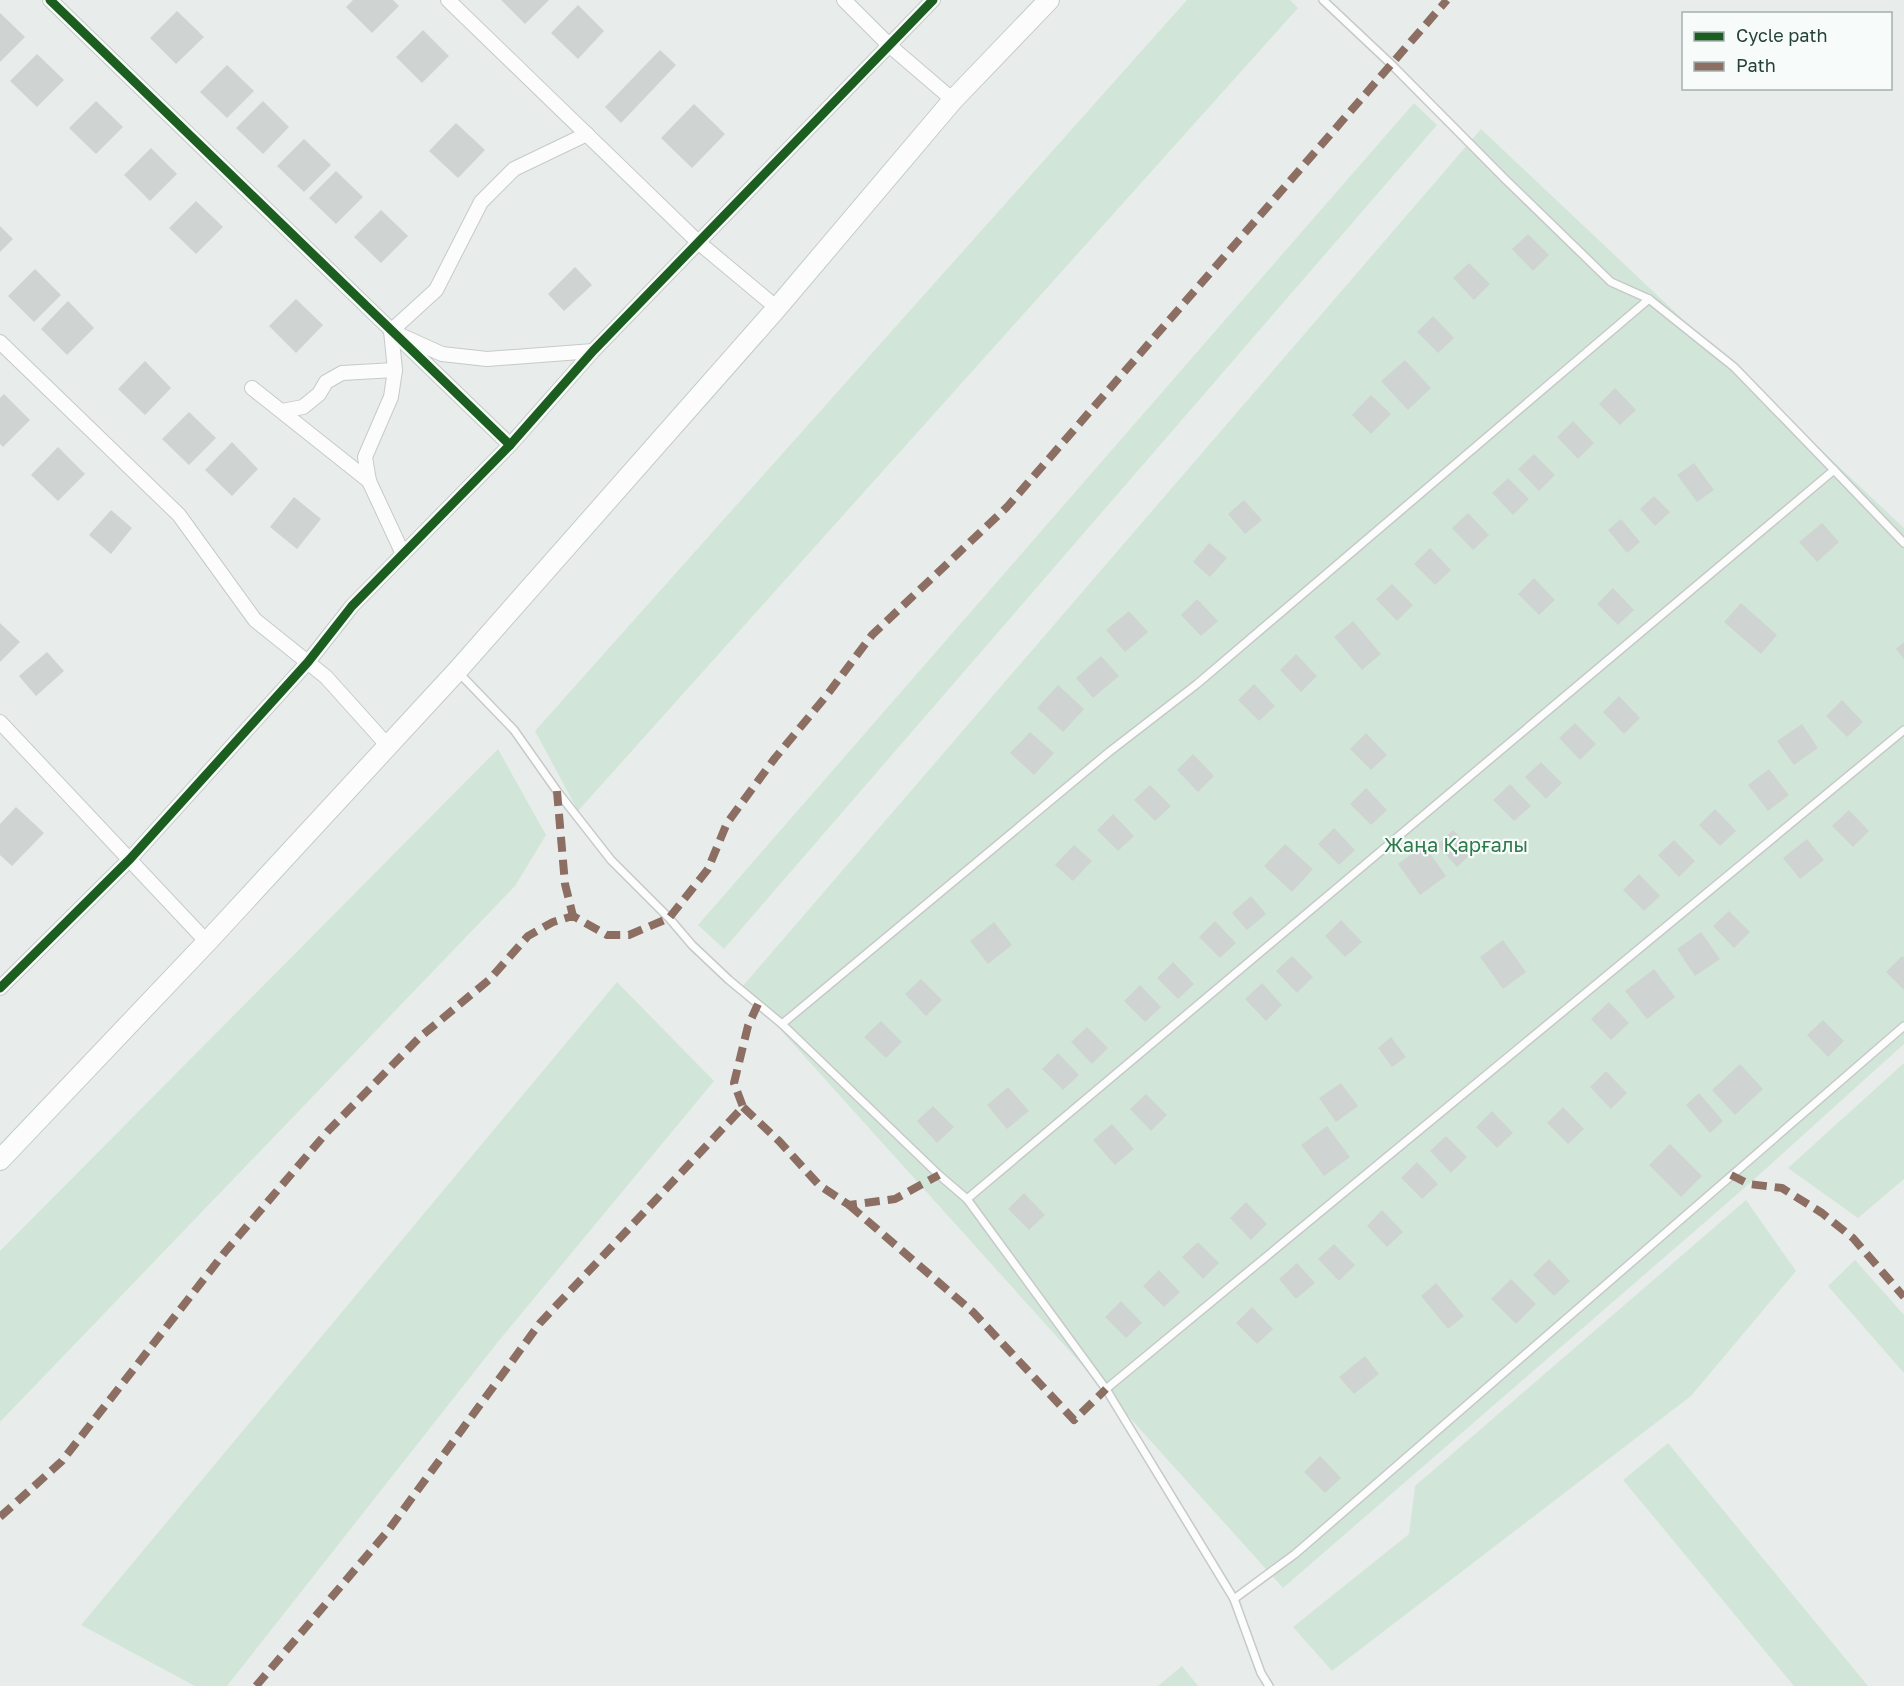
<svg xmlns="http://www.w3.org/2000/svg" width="1904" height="1686" font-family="'Golos Text',sans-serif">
	<rect width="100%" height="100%" fill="#e8edeb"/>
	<g fill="#d1e6d8">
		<path d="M 1187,0 L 1290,0 L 1298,8 L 578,811 L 535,731 Z"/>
		<path d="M 1414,103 L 1437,125 L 724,949 L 698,925 Z"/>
		<path d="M 1481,129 L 1904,528 L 1904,1044 L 1749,1184 L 1283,1588 L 742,987 Z"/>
		<path d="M 498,749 L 546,835 L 515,886 L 0,1422 L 0,1251 Z"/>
		<path d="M 617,982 L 714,1081 L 497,1343 L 227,1686 L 195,1686 L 81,1625 Z"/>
		<path d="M 1904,1063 L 1904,1179 L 1858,1218 L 1788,1168 Z"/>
		<path d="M 1746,1200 L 1796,1271 L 1691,1396 L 1332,1671 L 1293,1627 L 1409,1534 L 1415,1486 Z"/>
		<path d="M 1855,1260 L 1904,1315 L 1904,1373 L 1828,1286 Z"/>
		<path d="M 1668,1443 L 1868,1686 L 1794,1686 L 1623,1480 Z"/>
		<path d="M 1182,1666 L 1198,1686 L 1158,1686 Z"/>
	</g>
	<g fill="#cfd4d2">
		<path d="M 353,0 L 393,0 L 399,6 L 372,33 L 346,7 Z"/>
		<path d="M 501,0 L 549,0 L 525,24 Z"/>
		<path d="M 578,5 L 604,31 L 578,59 L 551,33 Z"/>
		<path d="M 177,11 L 204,37 L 176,64 L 150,38 Z"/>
		<path d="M 0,13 L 25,37 L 0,62 Z"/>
		<path d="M 423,30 L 449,56 L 422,83 L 396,57 Z"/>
		<path d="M 660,50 L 676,65 L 621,123 L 605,107 Z"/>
		<path d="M 37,54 L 64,80 L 37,107 L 10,81 Z"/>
		<path d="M 227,65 L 254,91 L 227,118 L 200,92 Z"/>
		<path d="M 96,101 L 123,127 L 96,154 L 69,128 Z"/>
		<path d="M 263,101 L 289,127 L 263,154 L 236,128 Z"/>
		<path d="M 694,104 L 725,134 L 692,168 L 661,138 Z"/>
		<path d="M 456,123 L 485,150 L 458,178 L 429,151 Z"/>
		<path d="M 304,139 L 331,165 L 304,192 L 277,166 Z"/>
		<path d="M 151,148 L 177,174 L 150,201 L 124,175 Z"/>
		<path d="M 336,171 L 363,197 L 336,224 L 309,198 Z"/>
		<path d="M 196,201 L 223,227 L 196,254 L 169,228 Z"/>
		<path d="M 381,210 L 408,236 L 381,263 L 354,237 Z"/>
		<path d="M 0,226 L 13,239 L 0,252 Z"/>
		<path d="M 1528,234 L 1549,255 L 1533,271 L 1512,249 Z"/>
		<path d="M 1469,263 L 1490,284 L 1474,300 L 1453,278 Z"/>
		<path d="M 575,267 L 592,285 L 564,311 L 548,294 Z"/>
		<path d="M 35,269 L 61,295 L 34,322 L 8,296 Z"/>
		<path d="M 296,299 L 323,325 L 296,353 L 269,326 Z"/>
		<path d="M 68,301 L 94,328 L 67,355 L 41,329 Z"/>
		<path d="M 1433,316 L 1454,338 L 1438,353 L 1417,332 Z"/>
		<path d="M 1405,360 L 1431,388 L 1408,410 L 1381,381 Z"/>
		<path d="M 145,361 L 171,388 L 145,415 L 118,389 Z"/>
		<path d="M 1615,388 L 1636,410 L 1620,425 L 1599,404 Z"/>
		<path d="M 4,394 L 30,420 L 3,447 L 0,444 L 0,398 Z"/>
		<path d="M 1371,395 L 1391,414 L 1371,434 L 1352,415 Z"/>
		<path d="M 189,412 L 216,438 L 189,465 L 162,439 Z"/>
		<path d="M 1573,421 L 1594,443 L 1578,459 L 1557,437 Z"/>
		<path d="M 232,442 L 258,469 L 232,496 L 205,470 Z"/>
		<path d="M 58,447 L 85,474 L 58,501 L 31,475 Z"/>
		<path d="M 1534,454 L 1555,475 L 1539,491 L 1518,469 Z"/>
		<path d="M 1694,463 L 1714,490 L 1697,502 L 1677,475 Z"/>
		<path d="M 1508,478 L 1529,499 L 1513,515 L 1492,493 Z"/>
		<path d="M 1654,496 L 1670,512 L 1655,526 L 1640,509 Z"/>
		<path d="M 294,497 L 321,519 L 297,549 L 270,527 Z"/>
		<path d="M 1244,500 L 1262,520 L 1245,534 L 1228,514 Z"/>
		<path d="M 111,510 L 132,528 L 111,554 L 89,535 Z"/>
		<path d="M 1468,513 L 1489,535 L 1473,550 L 1452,528 Z"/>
		<path d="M 1621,519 L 1640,542 L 1627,553 L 1608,530 Z"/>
		<path d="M 1822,523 L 1839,542 L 1817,562 L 1799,542 Z"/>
		<path d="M 1209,543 L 1227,558 L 1210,577 L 1193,562 Z"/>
		<path d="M 1430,548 L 1451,570 L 1435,585 L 1414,564 Z"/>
		<path d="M 1534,578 L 1555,600 L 1539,615 L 1518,594 Z"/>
		<path d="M 1392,584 L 1413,605 L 1397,621 L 1376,599 Z"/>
		<path d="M 1613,588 L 1634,610 L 1618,625 L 1597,604 Z"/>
		<path d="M 1197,599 L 1218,621 L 1201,636 L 1181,615 Z"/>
		<path d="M 1741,603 L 1777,635 L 1761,654 L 1724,622 Z"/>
		<path d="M 1129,611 L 1148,632 L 1125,652 L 1106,630 Z"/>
		<path d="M 1353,621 L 1381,654 L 1362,670 L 1334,637 Z"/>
		<path d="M 0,623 L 20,642 L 0,662 Z"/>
		<path d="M 1904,642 L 1904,659 L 1896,649 Z"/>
		<path d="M 47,652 L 64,671 L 36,696 L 19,676 Z"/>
		<path d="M 1296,654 L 1317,676 L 1301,692 L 1280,670 Z"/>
		<path d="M 1101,656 L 1119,676 L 1093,698 L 1076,678 Z"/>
		<path d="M 1254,684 L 1275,706 L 1259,721 L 1238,700 Z"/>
		<path d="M 1058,685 L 1084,709 L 1063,732 L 1037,708 Z"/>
		<path d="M 1619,696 L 1640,718 L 1624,734 L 1603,712 Z"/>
		<path d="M 1842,700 L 1863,722 L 1847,737 L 1826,716 Z"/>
		<path d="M 1575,723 L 1596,744 L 1580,760 L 1559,738 Z"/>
		<path d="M 1802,724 L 1818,748 L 1794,765 L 1777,741 Z"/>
		<path d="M 1030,732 L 1054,753 L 1034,775 L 1010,753 Z"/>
		<path d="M 1366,733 L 1387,755 L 1371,770 L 1350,749 Z"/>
		<path d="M 1193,754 L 1214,776 L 1198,792 L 1177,770 Z"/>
		<path d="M 1541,762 L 1562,783 L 1546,799 L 1525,777 Z"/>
		<path d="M 1769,769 L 1789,795 L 1768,811 L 1748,785 Z"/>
		<path d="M 1510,784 L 1531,806 L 1514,821 L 1493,800 Z"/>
		<path d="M 1150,785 L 1171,806 L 1155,821 L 1134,800 Z"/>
		<path d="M 1366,788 L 1387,810 L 1371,825 L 1350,804 Z"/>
		<path d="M 16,807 L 44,833 L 12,866 L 0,855 L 0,824 Z"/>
		<path d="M 1715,809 L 1736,831 L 1720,846 L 1699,825 Z"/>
		<path d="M 1849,810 L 1869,831 L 1853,847 L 1832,826 Z"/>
		<path d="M 1113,814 L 1134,836 L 1118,851 L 1097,830 Z"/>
		<path d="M 1334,828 L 1355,850 L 1339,865 L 1318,844 Z"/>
		<path d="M 1453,830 L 1474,851 L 1457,867 L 1437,845 Z"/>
		<path d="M 1807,839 L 1824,860 L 1800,879 L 1783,858 Z"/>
		<path d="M 1674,840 L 1695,861 L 1679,877 L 1658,855 Z"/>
		<path d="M 1285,844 L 1313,869 L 1292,892 L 1264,866 Z"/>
		<path d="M 1074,845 L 1092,861 L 1073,881 L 1055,865 Z"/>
		<path d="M 1424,845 L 1446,876 L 1420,895 L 1398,864 Z"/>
		<path d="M 1639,874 L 1660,896 L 1644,911 L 1623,890 Z"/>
		<path d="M 1251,896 L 1266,914 L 1247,930 L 1232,913 Z"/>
		<path d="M 1729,911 L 1750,932 L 1734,948 L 1713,926 Z"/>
		<path d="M 1341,920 L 1362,942 L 1345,957 L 1325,936 Z"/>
		<path d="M 1215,921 L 1236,943 L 1220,958 L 1199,937 Z"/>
		<path d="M 994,922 L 1012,945 L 988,964 L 970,941 Z"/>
		<path d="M 1701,932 L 1720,959 L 1695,976 L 1677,949 Z"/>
		<path d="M 1503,940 L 1526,972 L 1503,989 L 1480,957 Z"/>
		<path d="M 1292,956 L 1313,977 L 1297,993 L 1276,971 Z"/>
		<path d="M 1902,956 L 1904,958 L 1904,990 L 1886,972 Z"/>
		<path d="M 1173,962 L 1194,984 L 1178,999 L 1157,978 Z"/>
		<path d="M 1654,969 L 1675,997 L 1647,1019 L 1625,991 Z"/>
		<path d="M 921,979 L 942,1000 L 926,1016 L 905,994 Z"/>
		<path d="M 1262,983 L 1282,1005 L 1266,1021 L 1245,999 Z"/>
		<path d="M 1140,985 L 1161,1007 L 1145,1022 L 1124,1001 Z"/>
		<path d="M 1609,1002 L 1629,1023 L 1611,1040 L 1591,1019 Z"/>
		<path d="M 1823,1020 L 1844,1041 L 1828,1057 L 1807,1035 Z"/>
		<path d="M 881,1021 L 902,1042 L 886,1058 L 864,1037 Z"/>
		<path d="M 1087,1027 L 1108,1048 L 1092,1064 L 1071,1042 Z"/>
		<path d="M 1391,1037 L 1406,1057 L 1392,1067 L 1378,1048 Z"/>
		<path d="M 1058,1053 L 1079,1075 L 1063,1090 L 1042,1069 Z"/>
		<path d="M 1740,1064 L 1763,1089 L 1735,1115 L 1712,1090 Z"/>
		<path d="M 1606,1071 L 1627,1093 L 1611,1109 L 1590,1087 Z"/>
		<path d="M 1341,1083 L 1358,1106 L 1336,1122 L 1319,1098 Z"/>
		<path d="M 1008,1087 L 1029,1111 L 1007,1129 L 987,1105 Z"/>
		<path d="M 1699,1093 L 1723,1121 L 1710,1133 L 1686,1105 Z"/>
		<path d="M 1146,1094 L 1167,1115 L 1151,1131 L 1130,1109 Z"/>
		<path d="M 933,1106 L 954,1127 L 937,1143 L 917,1121 Z"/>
		<path d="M 1563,1107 L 1584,1129 L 1568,1144 L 1547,1123 Z"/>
		<path d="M 1492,1111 L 1513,1133 L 1497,1148 L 1476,1127 Z"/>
		<path d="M 1112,1124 L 1134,1149 L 1115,1165 L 1093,1140 Z"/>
		<path d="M 1327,1126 L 1350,1157 L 1324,1176 L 1301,1145 Z"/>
		<path d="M 1446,1136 L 1467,1157 L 1451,1173 L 1430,1151 Z"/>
		<path d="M 1670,1144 L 1702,1176 L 1681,1197 L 1649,1165 Z"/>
		<path d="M 1417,1162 L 1438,1184 L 1422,1199 L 1401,1178 Z"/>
		<path d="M 1024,1193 L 1045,1215 L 1029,1230 L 1008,1209 Z"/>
		<path d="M 1246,1202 L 1267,1224 L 1251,1240 L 1230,1218 Z"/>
		<path d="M 1382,1210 L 1403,1232 L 1387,1247 L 1367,1226 Z"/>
		<path d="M 1198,1242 L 1219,1263 L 1203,1279 L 1182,1257 Z"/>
		<path d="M 1334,1244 L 1355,1265 L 1339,1281 L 1318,1259 Z"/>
		<path d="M 1549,1259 L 1570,1281 L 1554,1296 L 1533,1275 Z"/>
		<path d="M 1297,1263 L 1315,1283 L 1296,1299 L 1279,1279 Z"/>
		<path d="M 1159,1270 L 1180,1292 L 1164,1307 L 1143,1286 Z"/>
		<path d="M 1511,1279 L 1536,1304 L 1516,1324 L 1491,1299 Z"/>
		<path d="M 1436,1283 L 1464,1316 L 1448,1329 L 1421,1296 Z"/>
		<path d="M 1121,1301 L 1142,1323 L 1126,1338 L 1105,1317 Z"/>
		<path d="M 1252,1307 L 1273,1329 L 1257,1344 L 1236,1323 Z"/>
		<path d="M 1365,1356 L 1379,1374 L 1354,1394 L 1339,1377 Z"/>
		<path d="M 1320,1456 L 1341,1478 L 1325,1493 L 1304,1472 Z"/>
	</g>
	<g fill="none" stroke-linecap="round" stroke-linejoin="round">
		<g stroke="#c5cac8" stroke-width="10">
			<g id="service">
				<path d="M 1649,299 L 1197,684 L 1109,752 L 782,1024 L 939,1175 L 967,1199 L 1106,1389 L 1234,1599 L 1295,1554 L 1904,1026"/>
				<path d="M 1834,470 L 1904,543"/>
				<path d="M 459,673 L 514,730 L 557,791 L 611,860 L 669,918 L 692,945 L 729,980 L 782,1024"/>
				<path d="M 967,1199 L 1834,470 L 1734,367 L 1649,299 L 1611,282 L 1506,180 L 1391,64 L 1323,0"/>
				<path d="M 1106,1389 L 1904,730"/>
				<path d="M 1234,1599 L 1261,1673 L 1269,1686"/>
			</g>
		</g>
		<g stroke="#c5cac8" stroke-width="16">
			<g id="minor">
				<path d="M 50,0 L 510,445"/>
				<path d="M 448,0 L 698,242 L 777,308"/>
				<path d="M 844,0 L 890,46 L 953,100"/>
				<path d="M 391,331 L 436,290 L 481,202 L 514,169 L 587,134"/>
				<path d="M 0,342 L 179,515 L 255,620 L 326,677 L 388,746"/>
				<path d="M 252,388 L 369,481"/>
				<path d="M 282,411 L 303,407 L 319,394 L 326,382 L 342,373 L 395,370"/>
				<path d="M 403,554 L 369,481 L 365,457 L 391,397 L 395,370 L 391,331 L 442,354 L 487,359 L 593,351"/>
				<path d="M 0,722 L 207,942"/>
				<path d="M 0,988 L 130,859 L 308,662 L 352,606 L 510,445 L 593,351 L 933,0"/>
			</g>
		</g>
		<g stroke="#c3cbc8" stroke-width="22">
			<path id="secondary" d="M 0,1160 L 207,942 L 457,671 L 777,308 L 953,100 L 1049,0"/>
		</g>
		<use href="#service" stroke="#fcfcfc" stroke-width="7"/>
		<use href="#minor" stroke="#fcfcfc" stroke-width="14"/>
		<use href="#secondary" stroke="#fcfcfc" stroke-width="20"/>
		<g stroke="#8d6e63" stroke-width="8" stroke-dasharray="15 8" stroke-linecap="butt">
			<path d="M 557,791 L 565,884 L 573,916"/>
			<path d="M 743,1107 L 779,1141 L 819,1185 L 849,1205 L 895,1199 L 939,1175"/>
			<path d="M 1731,1175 L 1749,1184 L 1782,1188 L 1822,1213 L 1853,1238 L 1904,1297"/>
			<path d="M 849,1205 L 973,1312 L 1074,1420 L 1106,1389"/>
			<path d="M 0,1517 L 62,1461 L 225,1252 L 328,1131 L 419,1038 L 490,979 L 528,936 L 553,922 L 573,916 L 607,935 L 629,935 L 669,918 L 708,869 L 727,823 L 775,758 L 827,695 L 872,635 L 1007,507 L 1447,0"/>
			<path d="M 256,1686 L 387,1532 L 540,1323 L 743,1107 L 734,1083 L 748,1026 L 758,1004"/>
		</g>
		<g stroke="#f7fbf9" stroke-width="13">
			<g id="cycleway">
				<path d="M 50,0 L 510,445"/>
				<path d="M 0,988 L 130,859 L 308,662 L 352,606 L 510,445 L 593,351 L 933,0"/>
			</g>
		</g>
		<use href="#cycleway" stroke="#1b5e20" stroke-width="9"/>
	</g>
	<g text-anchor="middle" stroke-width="4.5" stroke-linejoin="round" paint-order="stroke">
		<g font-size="20" fill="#2d7a4b" stroke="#f7fbf9">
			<text x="1456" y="852">Жаңа Қарғалы</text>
		</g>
	</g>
	<rect x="1682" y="12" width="210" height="78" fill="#f7fbf9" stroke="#a3b1ad" stroke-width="1.5"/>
	<rect x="1694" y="32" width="30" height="9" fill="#1b5e20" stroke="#a3b1ad" stroke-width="1.5"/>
	<text x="1736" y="42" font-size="18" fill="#24423a">Cycle path</text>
	<rect x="1694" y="62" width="30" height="9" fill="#8d6e63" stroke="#a3b1ad" stroke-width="1.5"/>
	<text x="1736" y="72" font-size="18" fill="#24423a">Path</text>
</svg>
